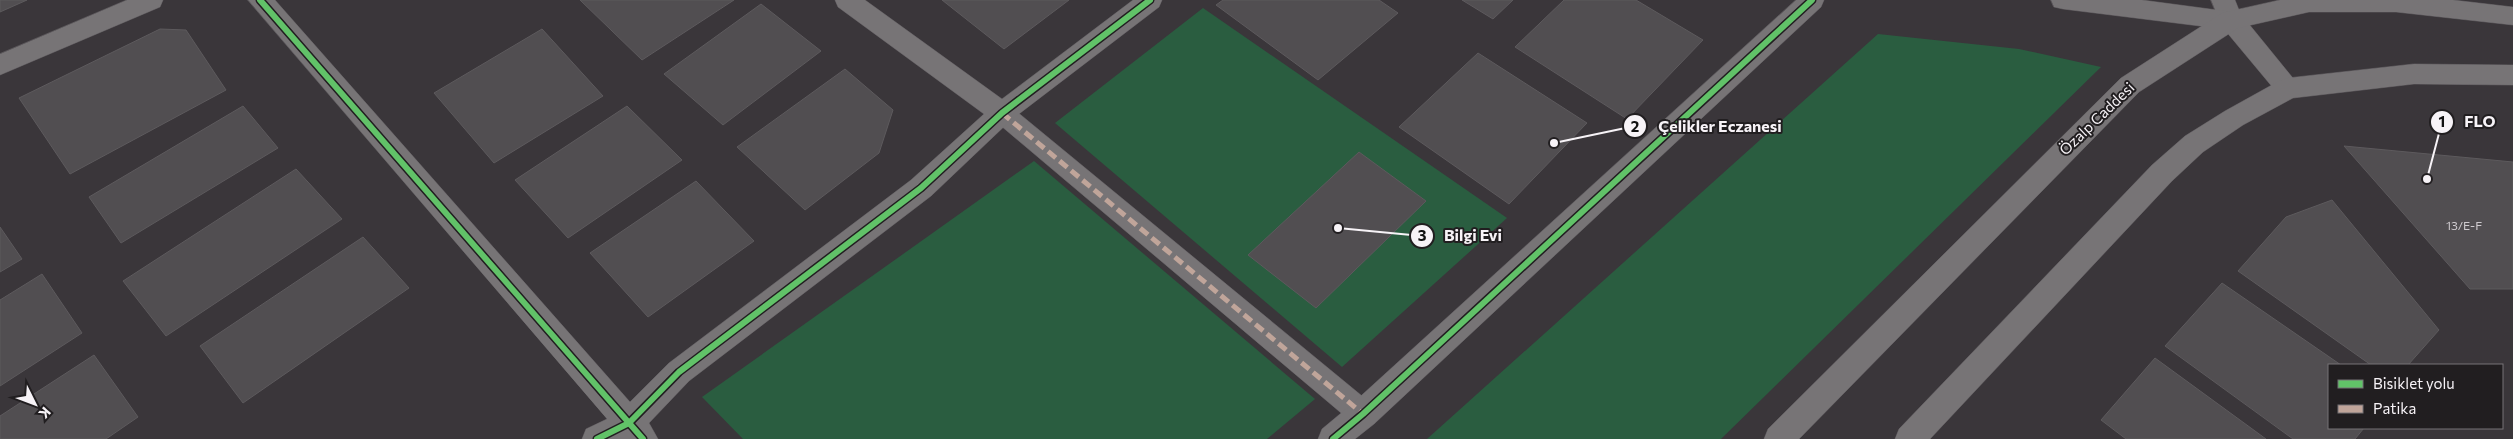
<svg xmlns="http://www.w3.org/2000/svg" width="2513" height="439" font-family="Commissioner,sans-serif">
	<rect width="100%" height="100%" fill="#3a363a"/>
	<g fill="#2a5d40">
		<path d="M 1203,8 L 1507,218 L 1342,367 L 1055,123 Z"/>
		<path d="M 1878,34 L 2019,49 L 2101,67 L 1721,439 L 1427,439 Z"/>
		<path d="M 1034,161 L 1315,399 L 1267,439 L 743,439 L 702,397 Z"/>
	</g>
	<g fill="#514e51" stroke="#5d5a5d">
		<path d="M 0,0 L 27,0 L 0,12 Z"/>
		<path d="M 580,0 L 734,0 L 642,60 Z"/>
		<path d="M 942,0 L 1069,0 L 1004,49 Z"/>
		<path d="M 1223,0 L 1379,0 L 1398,13 L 1318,80 L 1216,5 Z"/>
		<path d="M 1462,0 L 1513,0 L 1493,19 Z"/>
		<path d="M 1564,0 L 1636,0 L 1703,40 L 1627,119 L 1515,47 Z"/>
		<path d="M 761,4 L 821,51 L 723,125 L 664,74 Z"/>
		<path d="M 160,29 L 186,30 L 226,90 L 70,174 L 19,98 Z"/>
		<path d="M 542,29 L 603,96 L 494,163 L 434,93 Z"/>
		<path d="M 1478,53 L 1587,123 L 1509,204 L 1399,127 Z"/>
		<path d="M 845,69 L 893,110 L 879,153 L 805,210 L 737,147 Z"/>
		<path d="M 243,106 L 278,148 L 121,243 L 89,197 Z"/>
		<path d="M 627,106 L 682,160 L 568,238 L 515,180 Z"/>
		<path d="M 2344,146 L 2513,162 L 2513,289 L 2470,289 Z"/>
		<path d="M 1359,152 L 1426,201 L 1316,308 L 1248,255 Z"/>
		<path d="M 296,169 L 342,219 L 166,336 L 123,281 Z"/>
		<path d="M 696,181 L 754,241 L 648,317 L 590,253 Z"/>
		<path d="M 2332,200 L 2439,330 L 2408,365 L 2371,365 L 2238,271 L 2286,217 Z"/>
		<path d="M 0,227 L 22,259 L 0,272 Z"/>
		<path d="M 363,237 L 409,288 L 243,403 L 200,346 Z"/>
		<path d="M 42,274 L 82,333 L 0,386 L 0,300 Z"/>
		<path d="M 2222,283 L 2341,365 L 2329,365 L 2329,428 L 2364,428 L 2355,439 L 2293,439 L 2165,346 Z"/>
		<path d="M 94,355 L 138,417 L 106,439 L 0,439 L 0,416 Z"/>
		<path d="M 2155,358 L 2266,439 L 2126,439 L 2101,420 Z"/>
	</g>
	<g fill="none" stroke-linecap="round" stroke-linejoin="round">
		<g stroke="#595559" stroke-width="1">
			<path id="pedestrian" d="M 1002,104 L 1010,106 L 1373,405 L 1377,414 L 1373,423 L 1363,426 L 1353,423 L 994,120 L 990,113 L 994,106 Z"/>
		</g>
		<g stroke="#595559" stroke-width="1">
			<g id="minor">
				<path d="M 127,0 L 163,0 L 160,7 L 0,75 L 0,54 Z"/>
				<path d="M 248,0 L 275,0 L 630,402 L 669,363 L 911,180 L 984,114 L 838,7 L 835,0 L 865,0 L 1002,99 L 1133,0 L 1162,0 L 1159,7 L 1011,120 L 931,196 L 689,381 L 649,423 L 658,439 L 582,439 L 586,429 L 607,419 Z"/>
				<path d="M 1796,0 L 1824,0 L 1821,7 L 1374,424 L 1355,439 L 1318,439 L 1322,429 L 1352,404 Z"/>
				<path d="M 2211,0 L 2235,0 L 2243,20 L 2240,27 L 2231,29 L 2222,27 Z"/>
			</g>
		</g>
		<g stroke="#595559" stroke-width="1">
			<path id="tertiary" d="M 2051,0 L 2142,0 L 2240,13 L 2301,88 L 2297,95 L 2288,98 L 2279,95 L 2224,29 L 2063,9 L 2054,7 Z"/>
		</g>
		<g stroke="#595559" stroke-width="1">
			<g id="secondary">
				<path d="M 2280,0 L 2453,0 L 2513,7 L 2513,25 L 2396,12 L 2309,12 L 2238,28 L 2139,92 L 1799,439 L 1764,439 L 1768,429 L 2121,78 L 2222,13 Z"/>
				<path d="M 2414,64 L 2513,65 L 2513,85 L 2414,84 L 2293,98 L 2243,125 L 2203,152 L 2172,181 L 1930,439 L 1895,439 L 1899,429 L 2152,165 L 2185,136 L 2225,111 L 2279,81 L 2288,78 Z"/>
			</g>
		</g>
		<use href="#pedestrian" fill="#777476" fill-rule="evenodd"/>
		<use href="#minor" fill="#777476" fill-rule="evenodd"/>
		<use href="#tertiary" fill="#777476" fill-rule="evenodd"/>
		<use href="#secondary" fill="#777476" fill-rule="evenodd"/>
		<path stroke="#c0a59a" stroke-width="5" stroke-dasharray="10 5" stroke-linecap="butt" d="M 1002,113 L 1363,414"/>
		<g stroke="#211e20" stroke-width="9">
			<g id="cycleway">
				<path d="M 260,0 L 643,439"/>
				<path d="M 597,439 L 629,423 L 679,372 L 921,188 L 1002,113 L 1150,0"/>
				<path d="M 1333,439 L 1363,414 L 1812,0"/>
			</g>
		</g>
		<use href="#cycleway" stroke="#61c268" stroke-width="6"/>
	</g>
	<g text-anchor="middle" stroke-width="4" stroke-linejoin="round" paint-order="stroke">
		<g font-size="12" fill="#cecace">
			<text x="2464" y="230">13/E-F</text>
		</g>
		<g font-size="15" fill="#f7f3f7" stroke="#211e20">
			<text transform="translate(2097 119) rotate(-44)" y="5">Özalp Caddesi</text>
		</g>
	</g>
	<path fill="none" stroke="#f7f3f7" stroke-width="2" d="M2427 179L2442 122M1554 143L1635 126M1338 228L1422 236"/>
	<g fill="#f7f3f7" stroke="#211e20" stroke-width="2">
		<circle cx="2427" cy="179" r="5"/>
		<circle cx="1554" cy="143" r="5"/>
		<circle cx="1338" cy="228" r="5"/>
		<circle cx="2442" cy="122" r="12"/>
		<circle cx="1635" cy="126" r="12"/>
		<circle cx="1422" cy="236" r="12"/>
	</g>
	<g font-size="15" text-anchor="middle" font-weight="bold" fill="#111">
		<text x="2442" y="127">1</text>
		<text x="1635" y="132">2</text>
		<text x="1422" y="241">3</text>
	</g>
	<g font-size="16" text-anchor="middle" font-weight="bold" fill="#f7f3f7" stroke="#211e20" stroke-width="4" stroke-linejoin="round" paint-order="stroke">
		<text x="2480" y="127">FLO</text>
		<text x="1720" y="132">Çelikler Eczanesi</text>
		<text x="1473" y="241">Bilgi Evi</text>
	</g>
	<rect x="2328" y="364" width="175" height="65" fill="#211e20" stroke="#777376"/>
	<rect x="2338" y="380" width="25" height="8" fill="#61c268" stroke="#777376"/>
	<text x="2373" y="389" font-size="15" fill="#f7f3f7">Bisiklet yolu</text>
	<rect x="2338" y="405" width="25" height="8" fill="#c0a59a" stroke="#777376"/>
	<text x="2373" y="414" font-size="15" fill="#f7f3f7">Patika</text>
	<g transform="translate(35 404) rotate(132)" stroke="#211e20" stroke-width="4" paint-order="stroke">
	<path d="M0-4L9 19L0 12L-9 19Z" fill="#f7f3f7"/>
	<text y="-8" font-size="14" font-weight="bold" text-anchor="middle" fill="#f7f3f7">K</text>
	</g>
</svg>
